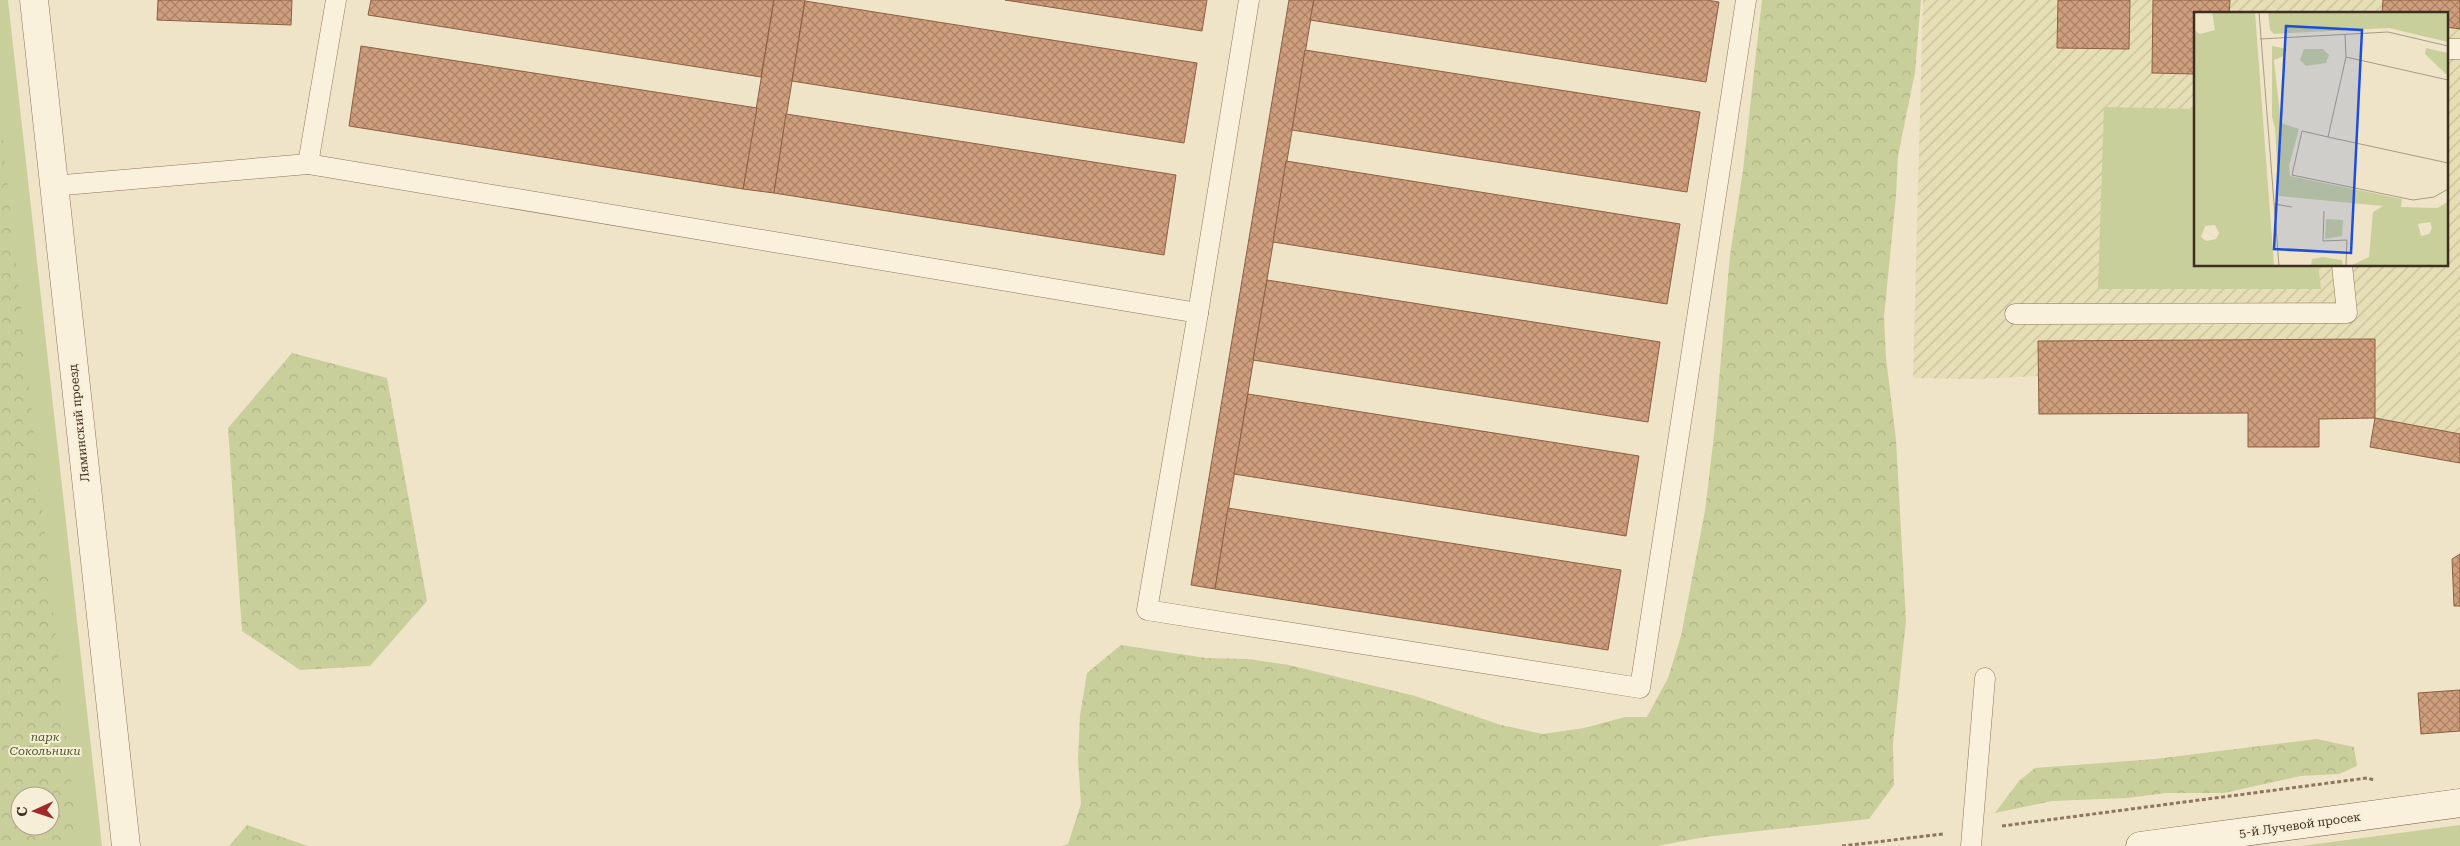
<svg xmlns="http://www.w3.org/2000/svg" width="2460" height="846" font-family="'Roboto Serif',serif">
	<defs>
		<pattern id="farmland-furrows" width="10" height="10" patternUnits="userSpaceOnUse" patternTransform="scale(1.25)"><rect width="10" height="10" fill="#e6deb5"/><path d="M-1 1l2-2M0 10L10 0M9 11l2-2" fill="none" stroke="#c6bf9b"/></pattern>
		<pattern id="forest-crowns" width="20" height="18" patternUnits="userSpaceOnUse" patternTransform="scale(1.25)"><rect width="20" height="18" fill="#c9cf9b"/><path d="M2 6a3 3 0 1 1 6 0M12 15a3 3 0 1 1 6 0" fill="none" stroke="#aeb285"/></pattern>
		<pattern id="building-cross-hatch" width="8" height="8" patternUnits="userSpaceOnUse" patternTransform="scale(1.25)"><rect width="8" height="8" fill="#cf9f7d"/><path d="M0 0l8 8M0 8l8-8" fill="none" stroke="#a98266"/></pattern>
	</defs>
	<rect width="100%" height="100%" fill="#f0e4c8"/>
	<path fill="url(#farmland-furrows)" fill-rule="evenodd" d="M 1923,0 L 2460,0 L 2460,463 L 2375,418 L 2319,419 L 2319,447 L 2248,447 L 2248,413 L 2039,414 L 2038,376 L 1977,379 L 1913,378 ZM 2195,14 L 2446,14 L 2446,265 L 2195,265 Z"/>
	<g fill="#c9cf9b" fill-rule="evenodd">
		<path d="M 0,0 L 8,0 L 102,846 L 0,846 ZM 20,796 L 50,796 L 50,826 L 20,826 Z"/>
		<path d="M 2104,107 L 2195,109 L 2195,265 L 2318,265 L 2321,289 L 2098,289 Z"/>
		<path d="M 2460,825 L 2460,846 L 2301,846 Z"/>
	</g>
	<g fill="url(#forest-crowns)" fill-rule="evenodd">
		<path d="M 1762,0 L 1921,0 L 1915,72 L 1898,156 L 1896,196 L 1884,317 L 1886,358 L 1896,439 L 1906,621 L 1893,744 L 1894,785 L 1869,819 L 1705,837 L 1657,846 L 1061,846 L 1068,844 L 1081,804 L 1078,759 L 1080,715 L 1087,673 L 1121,645 L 1206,658 L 1248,659 L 1289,665 L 1415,696 L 1501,725 L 1543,734 L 1584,728 L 1625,717 L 1647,717 L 1668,678 L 1681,636 L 1705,511 L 1715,426 L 1730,255 L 1743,170 Z"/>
		<path d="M 0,112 L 78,846 L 0,846 ZM 20,796 L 50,796 L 50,826 L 20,826 Z"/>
		<path d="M 292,353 L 387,378 L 427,601 L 370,666 L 300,670 L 242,631 L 228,428 Z"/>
		<path d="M 2317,739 L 2354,747 L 2357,766 L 2339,774 L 2301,776 L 2224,793 L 2166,793 L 2128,798 L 2052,801 L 1995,813 L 2019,781 L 2035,768 L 2155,759 Z"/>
		<path d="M 247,825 L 308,846 L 229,846 Z"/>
	</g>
	<g fill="url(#building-cross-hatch)" stroke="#8d5f41">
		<path d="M 158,0 L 292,0 L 291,25 L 157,20 Z"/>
		<path d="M 371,0 L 774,0 L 761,77 L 368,15 Z"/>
		<path d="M 774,0 L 805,0 L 774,193 L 743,189 Z"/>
		<path d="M 1005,0 L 1207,0 L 1202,31 Z"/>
		<path d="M 1289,0 L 1314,0 L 1215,589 L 1191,585 Z"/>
		<path d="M 1314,0 L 1707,0 L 1719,2 L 1706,82 L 1310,20 Z"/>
		<path d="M 2058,0 L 2130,0 L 2129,49 L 2057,48 Z"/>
		<path d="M 2153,0 L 2230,0 L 2229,14 L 2195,14 L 2195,74 L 2152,73 Z"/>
		<path d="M 2383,0 L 2460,0 L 2460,29 L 2446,27 L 2446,14 L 2382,14 Z"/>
		<path d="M 805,1 L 1197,63 L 1184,143 L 792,81 Z"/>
		<path d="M 361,46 L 757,108 L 743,189 L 349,126 Z"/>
		<path d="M 1305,50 L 1700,112 L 1687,192 L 1292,130 Z"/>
		<path d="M 786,114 L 1176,175 L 1164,255 L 774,193 Z"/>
		<path d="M 1286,161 L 1680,224 L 1667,304 L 1273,242 Z"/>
		<path d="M 1267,280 L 1660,342 L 1648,422 L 1253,360 Z"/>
		<path d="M 2375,339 L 2375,418 L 2319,419 L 2319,447 L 2248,447 L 2248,413 L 2039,414 L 2038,341 Z"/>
		<path d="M 1248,394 L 1639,456 L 1626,536 L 1234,474 Z"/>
		<path d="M 2375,418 L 2460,434 L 2460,463 L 2370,447 Z"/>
		<path d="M 1228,508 L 1621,570 L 1608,650 L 1215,589 Z"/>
		<path d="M 2460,554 L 2460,606 L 2454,606 L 2452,559 Z"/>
		<path d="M 2460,690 L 2460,731 L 2421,734 L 2418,693 Z"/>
	</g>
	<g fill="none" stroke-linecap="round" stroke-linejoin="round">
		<g stroke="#8d765c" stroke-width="21">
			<g id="lane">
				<path d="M 336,0 L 308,164 L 1198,313 L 1249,0"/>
				<path d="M 2446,49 L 2460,49"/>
				<path d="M 52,186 L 308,164"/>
				<path d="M 1198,313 L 1147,610 L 1640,688 L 1746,0"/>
				<path d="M 2015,314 L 2347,313 L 2342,265"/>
				<path d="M 1971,846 L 1985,678"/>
			</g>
		</g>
		<g stroke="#8d765c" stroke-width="29">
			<path id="street" d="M 34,0 L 126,846"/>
		</g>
		<g stroke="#6f573f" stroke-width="29">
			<path id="secondary" d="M 2140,846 L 2460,803"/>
		</g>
		<g stroke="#8d765c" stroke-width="3" stroke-dasharray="4 2.5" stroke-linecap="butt">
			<path d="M 2002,826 L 2367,778 L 2374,780"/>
			<path d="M 1842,846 L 1943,834"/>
		</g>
		<use href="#lane" stroke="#faf1dc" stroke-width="20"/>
		<use href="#street" stroke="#faf1dc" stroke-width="28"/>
		<use href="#secondary" stroke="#faf1dc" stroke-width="28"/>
	</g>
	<g text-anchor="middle" stroke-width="4" stroke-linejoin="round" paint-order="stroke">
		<g font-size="12" fill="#3d2e20" stroke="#f7eed8">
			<text transform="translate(79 423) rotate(-96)" y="4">Ляминский проезд</text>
			<text transform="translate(2300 825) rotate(-8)" y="4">5-й Лучевой просек</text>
		</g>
		<g font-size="12" font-style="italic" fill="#4d5a26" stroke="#f7eed8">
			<text x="45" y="741">парк<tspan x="45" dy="14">Сокольники</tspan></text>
		</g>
	</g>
	<g transform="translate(2194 12)">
		<rect width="254" height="254" fill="#f0e4c8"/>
		<path d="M 132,207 L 149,208 L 148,224 L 131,227 Z" fill="#c9cf9b"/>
		<path d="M 18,0 L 61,0 L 80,254 L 0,254 L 0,18 L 6,22 L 21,18 ZM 21,213 L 25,221 L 22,227 L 12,229 L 7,225 L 11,214 ZM 74,0 L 254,0 L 254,30 L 195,16 L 80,22 L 76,18 ZM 78,34 L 93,37 L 90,44 L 80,48 L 87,111 L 105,117 L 95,154 L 96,164 L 208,187 L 207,195 L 243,196 L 254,190 L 254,254 L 156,254 L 175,245 L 179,200 L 189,194 L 85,184 L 81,116 L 78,105 ZM 236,210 L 238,216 L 235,222 L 227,224 L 224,212 ZM 232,36 L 254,41 L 254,64 L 231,42 ZM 110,37 L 129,37 L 135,43 L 132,51 L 112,54 L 106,48 ZM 129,245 L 148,248 L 149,254 L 117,254 L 118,247 Z" fill="#c9cf9b" fill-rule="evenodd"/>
		<path fill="none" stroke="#a89b85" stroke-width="1" d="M 65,0 L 85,254M 151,22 L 152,45M 66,27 L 194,20 L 254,34M 254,68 L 152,45 L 134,125 L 254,151M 134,125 L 108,119 L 98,163 L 219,188 L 240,185 L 254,177M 80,192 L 98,195M 130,199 L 129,229 L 153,228 L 152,254"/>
		<path fill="#1d4ed8" fill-opacity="0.15" stroke="#1d4ed8" stroke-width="2.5" d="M 92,14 L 168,18 L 157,241 L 80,237 Z"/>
		<rect width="254" height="254" fill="none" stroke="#3d2e20" stroke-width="2.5"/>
	</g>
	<g transform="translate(35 811) rotate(267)"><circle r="24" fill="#f7eed8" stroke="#ada18e"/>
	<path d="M0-4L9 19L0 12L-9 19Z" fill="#9e2a2b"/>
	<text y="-8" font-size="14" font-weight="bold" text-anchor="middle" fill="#3d2e20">С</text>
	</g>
</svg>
